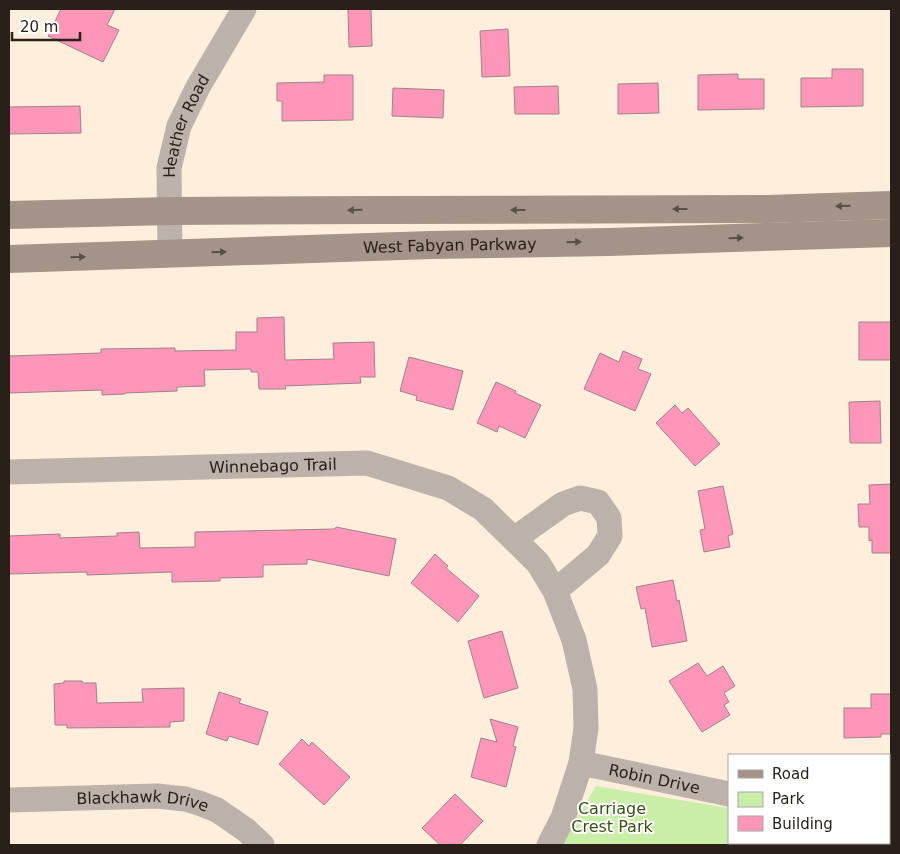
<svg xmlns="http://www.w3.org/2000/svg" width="900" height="854" font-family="'DejaVu Sans',sans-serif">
	<rect width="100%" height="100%" fill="#feeedb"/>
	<path fill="#c9eea8" d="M 596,786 L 729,808 L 729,843 L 805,843 L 805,845 L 560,845 Z"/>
	<g fill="#fd96b9" stroke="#9e818a">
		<path d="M 61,9 L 115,9 L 107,25 L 119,30 L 103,62 L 48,36 Z"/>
		<path d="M 348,9 L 371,9 L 372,46 L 349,47 Z"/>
		<path d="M 508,29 L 510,76 L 482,77 L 480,31 Z"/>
		<path d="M 832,69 L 863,69 L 863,106 L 801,107 L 801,78 L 832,78 Z"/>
		<path d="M 738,74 L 738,79 L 764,79 L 764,109 L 698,110 L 698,75 Z"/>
		<path d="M 324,75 L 353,75 L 353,120 L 282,121 L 282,101 L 277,101 L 277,83 L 324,82 Z"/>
		<path d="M 658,83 L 659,113 L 618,114 L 618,84 Z"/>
		<path d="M 558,86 L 559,114 L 515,114 L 514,87 Z"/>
		<path d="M 393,88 L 444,90 L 443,118 L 392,116 Z"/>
		<path d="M 80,106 L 81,133 L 9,134 L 9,107 Z"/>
		<path d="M 284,317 L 285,360 L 334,359 L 333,343 L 374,342 L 375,377 L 360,377 L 361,383 L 285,386 L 286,389 L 259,389 L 258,372 L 251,372 L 251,369 L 204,370 L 205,386 L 177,387 L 177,391 L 125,393 L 125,394 L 102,395 L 102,390 L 9,393 L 9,356 L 101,353 L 101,349 L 175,348 L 175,351 L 236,350 L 236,332 L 257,332 L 257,318 Z"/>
		<rect x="859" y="322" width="32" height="38"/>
		<path d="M 623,351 L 642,359 L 638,369 L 651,374 L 635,411 L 584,389 L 600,353 L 619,362 Z"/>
		<path d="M 409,357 L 463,371 L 453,410 L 416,400 L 417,396 L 400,391 Z"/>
		<path d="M 496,382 L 516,391 L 515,393 L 541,405 L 525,438 L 499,426 L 497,432 L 477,423 Z"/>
		<path d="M 880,401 L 881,443 L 850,443 L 849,402 Z"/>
		<path d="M 675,405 L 682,413 L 688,408 L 720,444 L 695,466 L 656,423 Z"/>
		<path d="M 891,484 L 891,553 L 872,553 L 872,540 L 869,541 L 869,527 L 859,527 L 858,504 L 870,504 L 869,485 Z"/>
		<path d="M 723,486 L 733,534 L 728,536 L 730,547 L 704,552 L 700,530 L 705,529 L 698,491 Z"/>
		<path d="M 336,527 L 396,539 L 389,576 L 307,559 L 307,564 L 263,565 L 263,577 L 220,578 L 220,581 L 172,582 L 172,572 L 87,575 L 87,572 L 9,574 L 9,536 L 60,534 L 60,538 L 117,536 L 117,533 L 139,532 L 140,548 L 195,547 L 195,532 L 335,529 Z"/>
		<path d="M 435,554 L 448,566 L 446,568 L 479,596 L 458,622 L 411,583 Z"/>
		<path d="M 673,580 L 677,601 L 679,600 L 687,641 L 652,647 L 645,608 L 641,609 L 636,587 Z"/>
		<path d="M 502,631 L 518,688 L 484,698 L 468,641 Z"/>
		<path d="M 698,663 L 707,676 L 723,666 L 735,686 L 724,693 L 729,702 L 724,705 L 730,715 L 702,732 L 669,681 Z"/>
		<path d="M 64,681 L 82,681 L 83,683 L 96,683 L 97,703 L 143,702 L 142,689 L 184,688 L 184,721 L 170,722 L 170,727 L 67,728 L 67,725 L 55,725 L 54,684 L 64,683 Z"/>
		<path d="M 219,692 L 241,699 L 239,703 L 268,712 L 258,745 L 229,736 L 227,741 L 206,734 Z"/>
		<path d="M 871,694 L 891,694 L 891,734 L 881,734 L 881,737 L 844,738 L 844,708 L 871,708 Z"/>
		<path d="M 490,719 L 518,727 L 513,746 L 516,747 L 506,787 L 471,777 L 481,738 L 497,742 Z"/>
		<path d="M 302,739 L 309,746 L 312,742 L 350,777 L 324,805 L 279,764 Z"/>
		<path d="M 455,794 L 483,821 L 460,845 L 440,845 L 422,828 Z"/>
	</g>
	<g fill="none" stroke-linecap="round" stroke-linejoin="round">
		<path stroke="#b3a596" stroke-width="3" stroke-dasharray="5 2.5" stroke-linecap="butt" d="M 760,845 L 761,843"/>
		<g stroke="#bdb2aa" stroke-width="25">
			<path id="s1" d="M 170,254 L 169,168 L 179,126 L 198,87 L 244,9"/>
			<path id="s2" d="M 9,472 L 367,463 L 448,488 L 483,509 L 538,563 L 555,591 L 574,640 L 585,689 L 586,728 L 581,763 L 563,818 L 549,845"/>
			<path d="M 514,539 L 563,504 L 580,498 L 598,502 L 609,518 L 610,536 L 598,555 L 555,591"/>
			<path id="s3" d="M 581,763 L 729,794"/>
			<path d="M 889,796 L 891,796"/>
			<path id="s4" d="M 9,800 L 157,796 L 185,799 L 199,803 L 217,810 L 246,830 L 262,845"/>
		</g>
		<g stroke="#a49388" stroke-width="28">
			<path d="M 9,215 L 170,211 L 381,210 L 767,209 L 891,205"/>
			<path id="s5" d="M 9,259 L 431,245 L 609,242 L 891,233"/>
		</g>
	</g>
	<defs><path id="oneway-solid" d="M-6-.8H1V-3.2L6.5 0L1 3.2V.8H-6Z" transform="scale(1.25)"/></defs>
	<g fill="#5a4f45">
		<use href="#oneway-solid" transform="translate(843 206) rotate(178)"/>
		<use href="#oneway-solid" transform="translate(680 209) rotate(180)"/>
		<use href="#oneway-solid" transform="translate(355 210) rotate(179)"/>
		<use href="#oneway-solid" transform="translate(518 210) rotate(180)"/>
		<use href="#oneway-solid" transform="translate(736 238) rotate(-2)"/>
		<use href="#oneway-solid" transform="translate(574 242) rotate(-1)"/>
		<use href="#oneway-solid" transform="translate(219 252) rotate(-2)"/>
		<use href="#oneway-solid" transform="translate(78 257) rotate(-2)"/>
	</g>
	<g text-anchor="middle" stroke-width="4" stroke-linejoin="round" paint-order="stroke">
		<g font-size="16" fill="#292119" stroke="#fff">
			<text dy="6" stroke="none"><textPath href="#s1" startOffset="131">Heather Road</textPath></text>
			<text dy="6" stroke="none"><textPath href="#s5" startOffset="441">West Fabyan Parkway</textPath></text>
			<text dy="6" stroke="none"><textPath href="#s2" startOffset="264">Winnebago Trail</textPath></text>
			<text dy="6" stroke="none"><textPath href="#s3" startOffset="75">Robin Drive</textPath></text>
			<text dy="6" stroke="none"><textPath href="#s4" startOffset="134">Blackhawk Drive</textPath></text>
		</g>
		<g font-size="16" fill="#355213" stroke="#fff">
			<text x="612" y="814">Carriage<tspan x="612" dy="18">Crest Park</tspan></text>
		</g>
	</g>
	<rect width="900" height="854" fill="none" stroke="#292119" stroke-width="20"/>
	<rect x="728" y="754" width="162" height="90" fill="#ffffff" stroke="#a9a6a3"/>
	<rect x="738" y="770" width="25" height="8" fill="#a49388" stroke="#a9a6a3"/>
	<text x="772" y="779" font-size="15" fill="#292119">Road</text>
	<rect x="738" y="792" width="25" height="15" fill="#c9eea8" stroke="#a9a6a3"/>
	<text x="772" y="804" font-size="15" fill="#292119">Park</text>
	<rect x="738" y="816" width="25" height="15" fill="#fd96b9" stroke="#a9a6a3"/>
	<text x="772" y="829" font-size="15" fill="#292119">Building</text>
	<path d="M12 32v8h68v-8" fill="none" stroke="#292119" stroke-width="2.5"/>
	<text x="20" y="32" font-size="15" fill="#292119" stroke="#ffffff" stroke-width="4" paint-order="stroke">20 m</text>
</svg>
